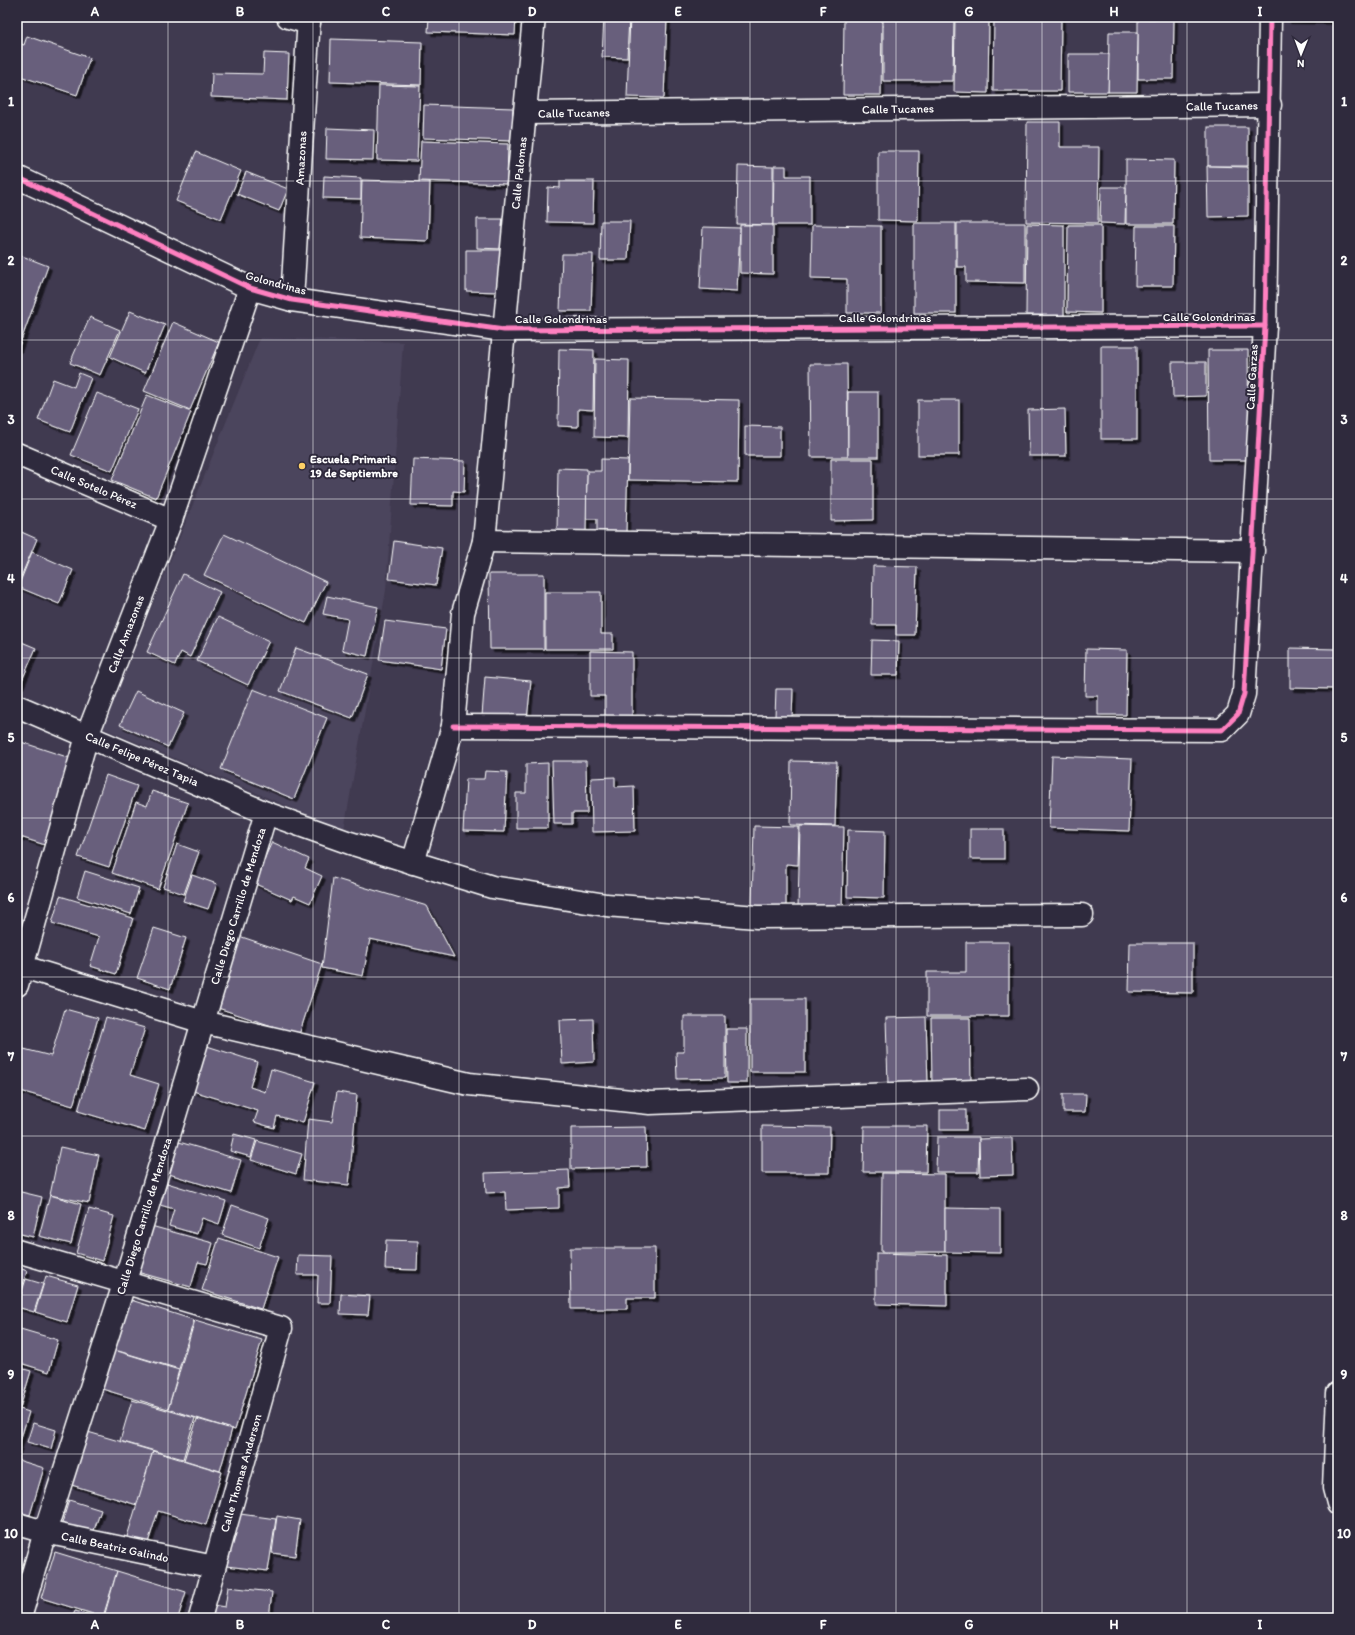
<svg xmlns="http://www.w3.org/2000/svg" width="1355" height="1635" font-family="Itim,sans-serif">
	<defs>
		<filter id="shadow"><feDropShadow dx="3.5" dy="3.5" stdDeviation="0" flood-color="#0009"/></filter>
	</defs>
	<rect width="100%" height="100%" fill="#403a50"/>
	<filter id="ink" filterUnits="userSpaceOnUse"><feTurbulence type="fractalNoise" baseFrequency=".025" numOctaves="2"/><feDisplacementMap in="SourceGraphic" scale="8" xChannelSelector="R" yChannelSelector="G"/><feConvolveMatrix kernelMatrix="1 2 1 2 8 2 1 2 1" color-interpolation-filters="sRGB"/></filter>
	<g filter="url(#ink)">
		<path fill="#4c455d" d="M 260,338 L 403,342 L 386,590 L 344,830 L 103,728 Z"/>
		<g fill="#675f7c" stroke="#fff" filter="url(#shadow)">
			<path d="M 429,17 L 516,17 L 515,35 L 428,32 Z"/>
			<path d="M 604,17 L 629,17 L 627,58 L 602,57 Z"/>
			<path d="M 630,17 L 667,18 L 664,98 L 627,97 Z"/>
			<path d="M 955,17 L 989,18 L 988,93 L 954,92 Z"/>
			<path d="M 1287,17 L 1338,17 L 1338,21 L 1287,20 Z"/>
			<path d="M 844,18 L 882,18 L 881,95 L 843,95 Z"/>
			<path d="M 883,18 L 954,18 L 953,81 L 883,81 Z"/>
			<path d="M 994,18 L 1061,19 L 1060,91 L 993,91 Z"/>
			<path d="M 1138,19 L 1174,19 L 1173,79 L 1138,79 Z"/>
			<path d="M 1109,32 L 1138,32 L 1137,92 L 1108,92 Z"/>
			<path d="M 27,36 L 90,58 L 77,95 L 17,75 L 17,43 L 24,45 Z"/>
			<path d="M 331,39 L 422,42 L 421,85 L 330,82 Z"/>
			<path d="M 264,53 L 289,54 L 287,100 L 211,97 L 212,73 L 263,74 Z"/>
			<path d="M 1068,54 L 1109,54 L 1108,92 L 1068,92 Z"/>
			<path d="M 379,85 L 420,86 L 417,161 L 377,160 Z"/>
			<path d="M 424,105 L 513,108 L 512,141 L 423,138 Z"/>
			<path d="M 1027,122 L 1060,122 L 1060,147 L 1099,147 L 1098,223 L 1026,222 Z"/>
			<rect x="1208" y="127" width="40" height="39"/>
			<path d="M 327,128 L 374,130 L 373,160 L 326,159 Z"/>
			<path d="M 421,141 L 508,144 L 507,184 L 419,181 Z"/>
			<path d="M 878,151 L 919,151 L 918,221 L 878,220 Z"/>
			<path d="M 196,152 L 241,171 L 221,219 L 176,201 Z"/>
			<path d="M 1126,159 L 1174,160 L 1173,224 L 1126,224 Z"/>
			<path d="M 738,166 L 773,167 L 773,225 L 737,224 Z"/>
			<path d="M 774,166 L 786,166 L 786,176 L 810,176 L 810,225 L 773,225 Z"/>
			<path d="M 1207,166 L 1248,167 L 1248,216 L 1208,217 Z"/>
			<path d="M 246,172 L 288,189 L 279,211 L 237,194 Z"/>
			<path d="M 324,176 L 361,178 L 361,199 L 323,198 Z"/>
			<path d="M 362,180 L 430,182 L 428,241 L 360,238 Z"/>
			<path d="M 560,181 L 594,181 L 593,223 L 547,222 L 548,187 L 560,188 Z"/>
			<path d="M 1101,187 L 1126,187 L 1125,224 L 1100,223 Z"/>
			<path d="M 477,219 L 503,219 L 502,249 L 477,248 Z"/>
			<path d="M 601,221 L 630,221 L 628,260 L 600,260 Z"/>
			<rect x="914" y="223" width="42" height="90"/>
			<path d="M 957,223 L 1025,223 L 1025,283 L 966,282 L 966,267 L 957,267 Z"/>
			<path d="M 1027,224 L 1064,225 L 1064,316 L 1026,315 Z"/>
			<path d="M 740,225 L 773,225 L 773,274 L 740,273 Z"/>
			<path d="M 812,225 L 881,226 L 881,313 L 847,313 L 847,279 L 811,278 Z"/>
			<path d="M 1068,225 L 1101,225 L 1101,313 L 1067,312 Z"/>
			<path d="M 1136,226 L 1174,226 L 1173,286 L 1135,286 Z"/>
			<path d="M 703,227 L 740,228 L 737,291 L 700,289 Z"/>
			<path d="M 466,250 L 501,250 L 500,292 L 466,291 Z"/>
			<path d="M 17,254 L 48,266 L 18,349 L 17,349 Z"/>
			<path d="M 562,254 L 593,254 L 591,311 L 560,311 Z"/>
			<path d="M 130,311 L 165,325 L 145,373 L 110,357 Z"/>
			<path d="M 90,317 L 120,330 L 100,375 L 70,363 Z"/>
			<path d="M 173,322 L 219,342 L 190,410 L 144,391 Z"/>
			<rect x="1101" y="346" width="36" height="93"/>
			<path d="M 559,349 L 594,350 L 593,410 L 578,409 L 578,427 L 558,426 Z"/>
			<path d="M 1208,350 L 1248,350 L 1249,460 L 1209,460 Z"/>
			<path d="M 595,359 L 629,360 L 628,438 L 594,437 Z"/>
			<path d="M 1172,362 L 1206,362 L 1206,396 L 1173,397 Z"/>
			<path d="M 810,364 L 847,364 L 848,457 L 811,457 Z"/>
			<path d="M 79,373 L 91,378 L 70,432 L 38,420 L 53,379 L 74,387 Z"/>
			<rect x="848" y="392" width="30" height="65"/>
			<path d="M 97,393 L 138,409 L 112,471 L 71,455 Z"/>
			<path d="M 147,395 L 191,412 L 156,498 L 112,480 Z"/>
			<path d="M 630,398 L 739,400 L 738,482 L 628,480 Z"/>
			<rect x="918" y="400" width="41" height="55"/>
			<path d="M 1065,409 L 1066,456 L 1029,456 L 1028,410 Z"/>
			<path d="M 745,426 L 780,427 L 780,456 L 745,456 Z"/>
			<path d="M 413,459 L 465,461 L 464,492 L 453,491 L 453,506 L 411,505 Z"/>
			<path d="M 601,459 L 628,460 L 626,532 L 597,531 L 597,519 L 586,519 L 587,471 L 601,471 Z"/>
			<path d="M 831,459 L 873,459 L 873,520 L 831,521 Z"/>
			<path d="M 558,468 L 587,469 L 586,532 L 557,532 Z"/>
			<path d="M 17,530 L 37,539 L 17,586 Z"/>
			<path d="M 224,534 L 326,582 L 306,623 L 204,575 Z"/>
			<path d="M 394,541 L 442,548 L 436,585 L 389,579 Z"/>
			<path d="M 32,552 L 73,570 L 59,604 L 18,587 Z"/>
			<path d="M 873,566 L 917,567 L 915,635 L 896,635 L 896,625 L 872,625 Z"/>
			<path d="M 183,574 L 220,592 L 190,657 L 181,652 L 175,665 L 147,652 Z"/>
			<path d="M 489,574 L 544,574 L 544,649 L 490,649 Z"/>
			<path d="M 545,592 L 601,592 L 601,634 L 613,634 L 613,649 L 545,649 Z"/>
			<path d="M 327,596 L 378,607 L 367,656 L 342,650 L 348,619 L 323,614 Z"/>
			<path d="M 218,617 L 269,641 L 248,685 L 197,661 Z"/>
			<path d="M 385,621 L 446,629 L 441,669 L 379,660 Z"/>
			<path d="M 17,640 L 36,648 L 20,685 L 17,684 Z"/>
			<path d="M 872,640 L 899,641 L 898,675 L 871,675 Z"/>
			<path d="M 296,648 L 368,674 L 352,718 L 280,691 Z"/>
			<path d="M 1290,648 L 1336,649 L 1335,689 L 1290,688 Z"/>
			<path d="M 1086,649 L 1127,650 L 1126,715 L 1098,715 L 1098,696 L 1085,696 Z"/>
			<path d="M 590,651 L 632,652 L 632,722 L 605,722 L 605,696 L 590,696 Z"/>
			<path d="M 485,677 L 531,681 L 527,720 L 482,716 Z"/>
			<path d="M 253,689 L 327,718 L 294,799 L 221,769 Z"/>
			<path d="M 776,689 L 793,689 L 792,718 L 775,717 Z"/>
			<path d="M 136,691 L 184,713 L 168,747 L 120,725 Z"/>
			<path d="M 21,742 L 73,759 L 45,845 L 17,836 L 17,754 Z"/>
			<path d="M 1052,756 L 1132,759 L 1129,831 L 1049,828 Z"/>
			<path d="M 552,761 L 586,761 L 587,813 L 572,813 L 572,824 L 554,824 Z"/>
			<path d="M 791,761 L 837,762 L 835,826 L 790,825 Z"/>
			<path d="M 548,763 L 548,828 L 516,828 L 516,793 L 526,793 L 526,764 Z"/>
			<path d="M 485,771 L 507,772 L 504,832 L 463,831 L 466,779 L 484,779 Z"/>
			<path d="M 106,775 L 137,786 L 109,867 L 78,857 Z"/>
			<path d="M 615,777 L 615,787 L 634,786 L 635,831 L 592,832 L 591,778 Z"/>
			<path d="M 152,791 L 188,803 L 158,889 L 112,873 L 136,802 L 147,806 Z"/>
			<path d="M 754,826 L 799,827 L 798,865 L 786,864 L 786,908 L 752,906 Z"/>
			<path d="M 800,826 L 844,827 L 842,909 L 798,908 Z"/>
			<rect x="970" y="829" width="34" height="30"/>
			<path d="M 848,830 L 885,831 L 884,898 L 847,897 Z"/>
			<path d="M 272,842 L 309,859 L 305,868 L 322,876 L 310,903 L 294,896 L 292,900 L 253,883 Z"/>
			<path d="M 177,844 L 199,852 L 184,894 L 163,887 Z"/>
			<path d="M 85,871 L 139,888 L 131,914 L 77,897 Z"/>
			<path d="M 192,875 L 217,884 L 208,909 L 183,901 Z"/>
			<path d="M 333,878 L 427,906 L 454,957 L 370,939 L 363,976 L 322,968 Z"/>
			<path d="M 60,896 L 133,918 L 116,974 L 90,966 L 99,937 L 52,923 Z"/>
			<path d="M 154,928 L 186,938 L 170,989 L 137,978 Z"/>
			<path d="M 239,936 L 322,964 L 299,1035 L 215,1007 Z"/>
			<path d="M 966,942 L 1009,942 L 1009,1016 L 927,1016 L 927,972 L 966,972 Z"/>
			<path d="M 1130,943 L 1193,943 L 1193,993 L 1129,992 Z"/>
			<rect x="750" y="999" width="55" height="73"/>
			<path d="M 65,1009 L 98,1018 L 73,1106 L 17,1090 L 17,1059 L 20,1048 L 51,1056 Z"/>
			<path d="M 684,1016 L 725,1016 L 725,1078 L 677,1079 L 676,1052 L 684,1052 Z"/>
			<path d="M 106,1017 L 145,1028 L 130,1075 L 159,1084 L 145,1131 L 78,1111 Z"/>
			<path d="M 926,1017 L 928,1084 L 888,1085 L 886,1018 Z"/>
			<path d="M 931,1018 L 970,1018 L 971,1086 L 932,1086 Z"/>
			<path d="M 593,1019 L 594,1062 L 562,1064 L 560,1020 Z"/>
			<path d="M 726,1029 L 747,1029 L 747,1083 L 727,1083 Z"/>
			<path d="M 207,1046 L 257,1062 L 250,1087 L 265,1092 L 271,1069 L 315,1082 L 303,1123 L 277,1116 L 274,1128 L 254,1122 L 258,1111 L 193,1091 Z"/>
			<path d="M 337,1092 L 357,1095 L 349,1185 L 303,1180 L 308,1119 L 332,1122 Z"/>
			<path d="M 1063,1094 L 1086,1094 L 1085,1112 L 1063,1112 Z"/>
			<rect x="940" y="1110" width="26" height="20"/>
			<path d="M 762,1126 L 830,1127 L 829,1173 L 762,1173 Z"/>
			<path d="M 864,1126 L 927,1126 L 926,1172 L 863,1172 Z"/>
			<path d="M 646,1127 L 647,1167 L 571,1169 L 571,1128 Z"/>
			<path d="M 234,1134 L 256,1140 L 251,1157 L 230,1151 Z"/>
			<path d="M 937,1137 L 979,1137 L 978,1172 L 936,1172 Z"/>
			<path d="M 1012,1138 L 1013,1175 L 980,1176 L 979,1139 Z"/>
			<path d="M 257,1141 L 302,1154 L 296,1174 L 251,1160 Z"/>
			<path d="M 179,1142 L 241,1160 L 231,1193 L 169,1174 Z"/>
			<path d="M 60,1147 L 99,1155 L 89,1203 L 50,1195 Z"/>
			<path d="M 569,1170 L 570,1187 L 559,1188 L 559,1208 L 506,1210 L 505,1192 L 486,1193 L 485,1173 Z"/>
			<path d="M 882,1173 L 945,1174 L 945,1252 L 881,1252 Z"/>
			<path d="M 167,1183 L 226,1201 L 219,1224 L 202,1218 L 197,1234 L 169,1226 L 174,1209 L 160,1205 Z"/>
			<path d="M 17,1191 L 42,1197 L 33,1237 L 17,1233 Z"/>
			<path d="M 50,1195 L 81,1204 L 71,1244 L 39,1236 Z"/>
			<path d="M 232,1205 L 269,1218 L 259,1248 L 222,1235 Z"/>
			<path d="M 945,1208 L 1000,1209 L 1000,1253 L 945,1252 Z"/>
			<path d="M 89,1209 L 114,1216 L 102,1261 L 76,1253 Z"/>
			<path d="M 151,1226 L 213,1243 L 207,1264 L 198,1262 L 191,1287 L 137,1272 Z"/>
			<path d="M 219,1238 L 278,1257 L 261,1309 L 202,1290 Z"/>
			<path d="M 386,1240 L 418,1241 L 417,1270 L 385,1269 Z"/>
			<path d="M 570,1248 L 655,1248 L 655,1298 L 627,1298 L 627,1309 L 571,1309 Z"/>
			<path d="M 876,1253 L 947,1255 L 947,1306 L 876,1304 Z"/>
			<path d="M 298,1255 L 332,1256 L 330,1303 L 317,1303 L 318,1275 L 297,1275 Z"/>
			<path d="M 17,1267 L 27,1271 L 17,1305 Z"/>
			<path d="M 46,1276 L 78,1285 L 67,1322 L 35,1312 Z"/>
			<path d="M 26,1279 L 43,1284 L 34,1312 L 17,1307 Z"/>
			<path d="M 341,1294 L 370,1296 L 368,1315 L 340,1314 Z"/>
			<path d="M 131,1300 L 194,1320 L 179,1369 L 115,1350 Z"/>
			<path d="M 195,1320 L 262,1340 L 235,1430 L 168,1409 Z"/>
			<path d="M 17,1328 L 58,1340 L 49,1372 L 17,1362 Z"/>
			<path d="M 114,1350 L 179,1370 L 168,1409 L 102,1389 Z"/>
			<path d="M 17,1367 L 31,1371 L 20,1408 L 17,1407 Z"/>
			<path d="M 132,1400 L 195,1418 L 183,1459 L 120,1441 Z"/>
			<path d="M 17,1408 L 29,1412 L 17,1451 Z"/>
			<path d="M 197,1419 L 232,1429 L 220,1471 L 184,1460 Z"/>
			<path d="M 33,1423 L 56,1430 L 51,1449 L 27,1442 Z"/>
			<path d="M 81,1430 L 153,1451 L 137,1505 L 65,1483 Z"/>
			<path d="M 153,1451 L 222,1472 L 206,1525 L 158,1511 L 147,1546 L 126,1540 Z"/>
			<path d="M 18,1460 L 44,1468 L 30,1515 L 17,1512 Z"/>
			<path d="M 69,1500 L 101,1510 L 93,1533 L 62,1523 Z"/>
			<path d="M 233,1513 L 276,1519 L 268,1571 L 226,1566 Z"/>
			<path d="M 277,1516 L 300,1520 L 295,1556 L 272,1553 Z"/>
			<path d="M 55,1552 L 117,1571 L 103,1617 L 41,1598 Z"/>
			<path d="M 117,1571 L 186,1592 L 178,1618 L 104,1617 Z"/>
			<path d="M 228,1587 L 272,1592 L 269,1618 L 204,1618 L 206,1604 L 225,1607 Z"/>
			<path d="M 75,1611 L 101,1618 L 72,1618 Z"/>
		</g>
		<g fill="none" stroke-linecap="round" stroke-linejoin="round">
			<g stroke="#fff" stroke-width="25">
				<g id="minor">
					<path d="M 288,17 L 309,23"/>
					<path d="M 525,113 L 1270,105"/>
					<path d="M 17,177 L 250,288 L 292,300 L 504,330 L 1265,326"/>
					<path d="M 292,300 L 309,17"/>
					<path d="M 17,454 L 171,520"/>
					<path d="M 484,541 L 1253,551"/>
					<path d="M 17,706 L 266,813 L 350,843 L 492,887 L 606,905 L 757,917 L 1082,915"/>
					<path d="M 453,726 L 1222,730 L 1238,714 L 1244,694 L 1265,326 L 1270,17"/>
					<path d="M 413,863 L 453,726 L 463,613 L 484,541 L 534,17"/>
					<path d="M 17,965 L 203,1022 L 469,1084 L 650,1103 L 1027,1089"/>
					<path d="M 17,985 L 87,736 L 171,520 L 250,288"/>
					<path d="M 17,1251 L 281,1328 L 200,1618"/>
					<path d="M 1338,1393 L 1334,1488 L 1338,1503"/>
					<path d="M 17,1524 L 45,1532 L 214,1567"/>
					<path d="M 20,1618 L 45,1532 L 125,1281 L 266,813"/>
				</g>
			</g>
			<use href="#minor" stroke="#2f2a3d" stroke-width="22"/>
			<g stroke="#2f2a3d" stroke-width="8">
				<g id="cycleway">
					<path d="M 17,177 L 250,288 L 292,300 L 504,330 L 1265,326"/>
					<path d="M 453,726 L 1222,730 L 1238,714 L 1244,694 L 1265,326 L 1270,17"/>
				</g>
			</g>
			<use href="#cycleway" stroke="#ff80c0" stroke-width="5"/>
		</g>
	</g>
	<path fill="none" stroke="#fff" stroke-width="1" stroke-opacity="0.55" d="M 168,17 L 168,1618M 313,17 L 313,1618M 459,17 L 459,1618M 605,17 L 605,1618M 750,17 L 750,1618M 896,17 L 896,1618M 1042,17 L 1042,1618M 1187,17 L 1187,1618M 17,181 L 1338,181M 17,340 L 1338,340M 17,499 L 1338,499M 17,658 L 1338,658M 17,818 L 1338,818M 17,977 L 1338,977M 17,1136 L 1338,1136M 17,1295 L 1338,1295M 17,1454 L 1338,1454"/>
	<circle fill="#ffd166" stroke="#2f2a3d" stroke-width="1.5" cx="302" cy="466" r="4"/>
	<g text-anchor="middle" stroke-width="4" stroke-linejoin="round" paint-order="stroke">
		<g font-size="12" fill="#fff" stroke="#2f2a3d">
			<text transform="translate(1222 106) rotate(-1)" y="4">Calle Tucanes</text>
			<text transform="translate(898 109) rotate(-1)" y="4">Calle Tucanes</text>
			<text transform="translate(574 113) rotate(-1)" y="4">Calle Tucanes</text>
			<text transform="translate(301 158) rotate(-87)" y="4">Amazonas</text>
			<text transform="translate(519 173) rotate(-84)" y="4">Calle Palomas</text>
			<text transform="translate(276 283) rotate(15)" y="4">Golondrinas</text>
			<text x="1209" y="321">Calle Golondrinas</text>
			<text x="885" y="322">Calle Golondrinas</text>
			<text x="561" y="323">Calle Golondrinas</text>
			<text transform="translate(1252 377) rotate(-87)" y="4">Calle Garzas</text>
			<text transform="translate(94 487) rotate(23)" y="4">Calle Sotelo Pérez</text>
			<text transform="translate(126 634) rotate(-69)" y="4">Calle Amazonas</text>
			<text transform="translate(142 759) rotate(23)" y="4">Calle Felipe Pérez Tapia</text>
			<text transform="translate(238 906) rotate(-73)" y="4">Calle Diego Carrillo de Mendoza</text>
			<text transform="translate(144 1216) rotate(-73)" y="4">Calle Diego Carrillo de Mendoza</text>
			<text transform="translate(241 1473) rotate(-74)" y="4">Calle Thomas Anderson</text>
			<text transform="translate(115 1547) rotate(12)" y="4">Calle Beatriz Galindo</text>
		</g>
		<g font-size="12" font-weight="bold" fill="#fff" stroke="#2f2a3d" text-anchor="start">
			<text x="310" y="463">Escuela Primaria<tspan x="310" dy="14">19 de Septiembre</tspan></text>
		</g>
	</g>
	<rect width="1355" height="1635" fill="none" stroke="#2f2a3d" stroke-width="44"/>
	<g transform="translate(1301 54) rotate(181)" stroke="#2f2a3d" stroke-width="3" paint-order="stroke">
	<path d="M0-3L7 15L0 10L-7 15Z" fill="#ffffff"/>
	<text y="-6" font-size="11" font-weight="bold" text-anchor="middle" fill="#ffffff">N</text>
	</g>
	<rect x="22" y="22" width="1311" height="1591" fill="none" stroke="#fff" stroke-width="1.5"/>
	<g font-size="13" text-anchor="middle" font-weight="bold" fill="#fff">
		<text x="95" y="16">A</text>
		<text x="240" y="16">B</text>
		<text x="386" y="16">C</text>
		<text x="532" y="16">D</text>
		<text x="678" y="16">E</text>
		<text x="823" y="16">F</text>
		<text x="969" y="16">G</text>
		<text x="1114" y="16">H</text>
		<text x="1260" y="16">I</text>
		<text x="11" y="106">1</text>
		<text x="1344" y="106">1</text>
		<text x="11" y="265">2</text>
		<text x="1344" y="265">2</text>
		<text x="11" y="424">3</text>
		<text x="1344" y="424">3</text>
		<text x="11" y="583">4</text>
		<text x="1344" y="583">4</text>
		<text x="11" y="742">5</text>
		<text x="1344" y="742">5</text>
		<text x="11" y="902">6</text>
		<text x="1344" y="902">6</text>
		<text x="11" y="1061">7</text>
		<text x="1344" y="1061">7</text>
		<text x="11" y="1220">8</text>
		<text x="1344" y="1220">8</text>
		<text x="11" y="1379">9</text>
		<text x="1344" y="1379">9</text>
		<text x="11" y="1538">10</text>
		<text x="1344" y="1538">10</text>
		<text x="95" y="1629">A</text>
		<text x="240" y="1629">B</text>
		<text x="386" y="1629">C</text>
		<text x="532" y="1629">D</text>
		<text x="678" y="1629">E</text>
		<text x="823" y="1629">F</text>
		<text x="969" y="1629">G</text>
		<text x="1114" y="1629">H</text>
		<text x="1260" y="1629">I</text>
	</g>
</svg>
